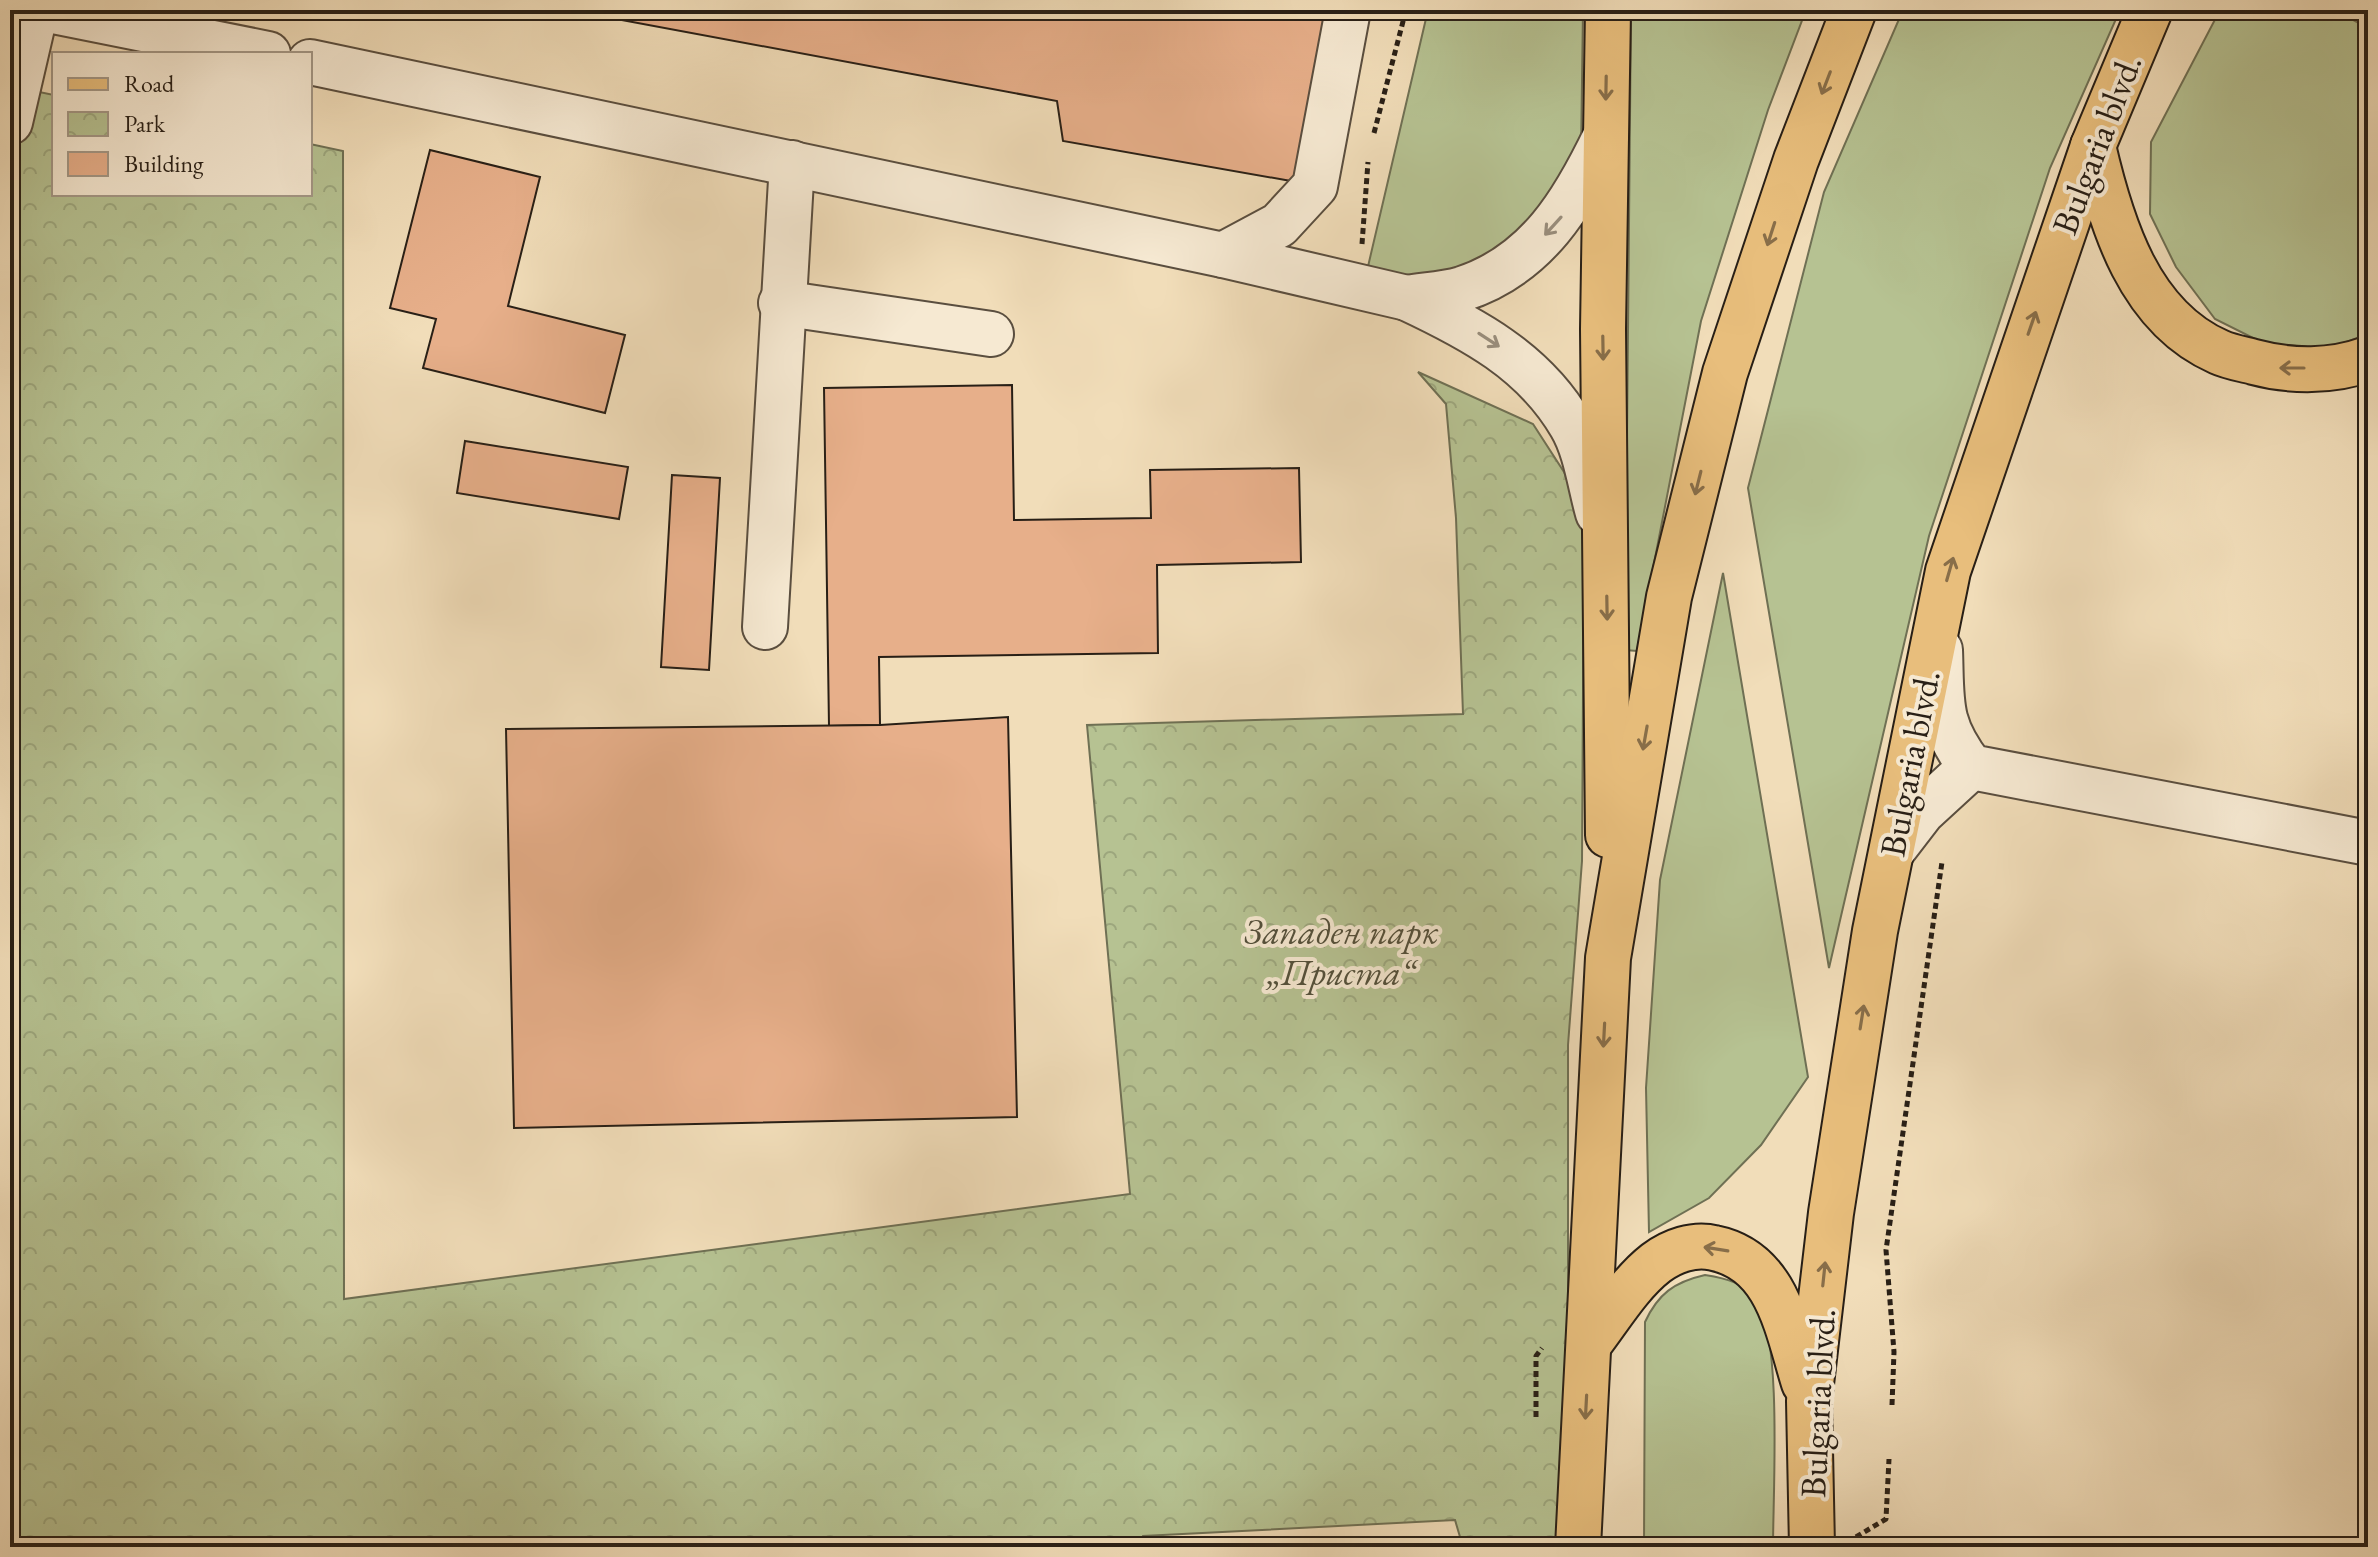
<svg xmlns="http://www.w3.org/2000/svg" width="2378" height="1557" font-family="'EB Garamond',serif">
	<defs>
		<pattern id="park-crowns" width="20" height="18" patternUnits="userSpaceOnUse" patternTransform="scale(2)"><rect width="20" height="18" fill="#b6c292"/><path d="M2 6a3 3 0 1 1 6 0M12 15a3 3 0 1 1 6 0" fill="none" stroke="#9ca67d"/></pattern>
	</defs>
	<rect width="100%" height="100%" fill="#f1ddb9"/>
	<filter id="stains"><feTurbulence type="fractalNoise" baseFrequency=".0025" numOctaves="4"/><feColorMatrix values="0 0 0 0 .2 0 0 0 0 .09 0 0 0 0 .02 0 0 0 .5 -.17"/></filter>
	<radialGradient id="worn" r=".72"><stop offset=".6" stop-color="#630" stop-opacity="0"/><stop offset="1" stop-color="#630" stop-opacity=".3"/></radialGradient>
	<g fill="#b6c292" stroke="#6f7054" stroke-width="2">
		<path d="M 1428,10 L 1583,10 L 1581,153 L 1511,247 L 1437,280 L 1366,275 Z"/>
		<path d="M 1631,10 L 1806,10 L 1768,110 L 1701,321 L 1637,651 L 1625,650 Z"/>
		<path d="M 1903,10 L 2120,10 L 2050,168 L 1929,536 L 1829,968 L 1748,488 L 1824,192 Z"/>
		<path d="M 2220,10 L 2335,10 L 2368,28 L 2368,334 L 2330,348 L 2265,344 L 2215,319 L 2176,267 L 2150,214 L 2151,142 Z"/>
		<path d="M 1723,573 L 1808,1077 L 1761,1145 L 1709,1198 L 1649,1232 L 1646,1088 L 1660,880 Z"/>
		<path d="M 1705,1275 C 1724,1278 1748,1283 1758,1302 C 1782,1343 1773,1493 1773,1547 L 1644,1547 L 1645,1322 C 1658,1294 1674,1282 1705,1275 Z"/>
	</g>
	<path fill="url(#park-crowns)" stroke="#6f7054" stroke-width="2" d="M 10,86 L 54,95 L 54,194 L 310,194 L 310,144 L 343,151 L 344,1299 L 1130,1194 L 1087,725 L 1463,714 L 1456,518 L 1446,404 L 1418,372 L 1533,424 L 1564,472 L 1584,525 L 1582,861 L 1568,1045 L 1568,1351 L 1558,1547 L 1463,1547 L 1455,1520 L 1143,1536 L 1139,1547 L 10,1547 Z"/>
	<g fill="#e7af8a" stroke="#281f16" stroke-width="2">
		<path d="M 568,10 L 1340,10 L 1308,184 L 1063,141 L 1057,101 Z"/>
		<path d="M 430,150 L 540,177 L 508,306 L 625,335 L 605,413 L 423,368 L 436,319 L 390,308 Z"/>
		<path d="M 1012,385 L 1014,520 L 1151,518 L 1150,470 L 1299,468 L 1301,562 L 1157,565 L 1158,653 L 879,657 L 880,725 L 829,726 L 824,388 Z"/>
		<path d="M 465,441 L 628,467 L 619,519 L 457,493 Z"/>
		<path d="M 672,475 L 720,478 L 709,670 L 661,667 Z"/>
		<path d="M 1008,717 L 1017,1117 L 514,1128 L 506,729 L 880,725 Z"/>
	</g>
	<g fill="none" stroke-linecap="round" stroke-linejoin="round">
		<g stroke="#5a4e3f" stroke-width="48">
			<g id="minor">
				<path d="M 48,10 L 268,54"/>
				<path d="M 310,62 L 1223,255 L 1407,298"/>
				<path d="M 10,122 L 36,10"/>
				<path d="M 1223,255 L 1279,225 L 1315,186 L 1348,10"/>
				<path d="M 781,303 L 991,334"/>
				<path d="M 1598,513 C 1590,485 1586,450 1571,425 C 1534,361 1471,328 1407,298 C 1425,295 1445,294 1462,289 C 1537,265 1574,202 1606,135"/>
				<path d="M 765,627 L 792,163"/>
				<path d="M 1940,650 C 1942,702 1937,723 1971,767 L 2368,843"/>
				<path d="M 1892,851 L 1922,812 L 1971,767"/>
			</g>
		</g>
		<g stroke="#281f16" stroke-width="48">
			<path id="major" d="M 2093,146 C 2111,224 2139,317 2219,352 C 2230,357 2243,359 2254,362 C 2291,372 2332,372 2368,359"/>
		</g>
		<g stroke="#281f16" stroke-width="48">
			<g id="highway">
				<path d="M 1608,835 L 1603,329 L 1608,10"/>
				<path d="M 1589,1344 C 1610,1317 1629,1284 1656,1263 C 1672,1251 1694,1243 1714,1248 C 1778,1261 1787,1329 1804,1383"/>
				<path d="M 1578,1547 L 1608,958 L 1669,597 L 1725,373 L 1796,160 L 1854,10"/>
				<path d="M 1812,1547 L 1809,1401 L 1831,1213 L 1875,931 L 1948,571 L 2093,146 L 2150,10"/>
			</g>
		</g>
		<g stroke="#281f16" stroke-width="5" stroke-dasharray="6 4" stroke-linecap="butt">
			<path d="M 1374,133 L 1406,10"/>
			<path d="M 1362,244 L 1368,162"/>
			<path d="M 1892,1405 L 1894,1352 L 1886,1250 L 1942,862"/>
			<path d="M 1536,1417 L 1536,1356 L 1542,1348"/>
			<path d="M 1856,1537 L 1886,1519 L 1889,1459"/>
		</g>
		<use href="#minor" stroke="#f6e9d2" stroke-width="44"/>
		<use href="#major" stroke="#e8be7c" stroke-width="44"/>
		<use href="#highway" stroke="#e8be7c" stroke-width="44"/>
	</g>
	<defs><path id="oneway-shaft" d="M-6 0H5M1.5-3L5.5 0L1.5 3" fill="none" stroke-width="1.6" stroke-linecap="round" stroke-linejoin="round" transform="scale(2)"/></defs>
	<g stroke="#886e49">
		<use href="#oneway-shaft" transform="translate(1826 83) rotate(111)"/>
		<use href="#oneway-shaft" transform="translate(1606 88) rotate(91)"/>
		<use href="#oneway-shaft" transform="translate(1771 234) rotate(108)"/>
		<use href="#oneway-shaft" transform="translate(2032 323) rotate(-71)"/>
		<use href="#oneway-shaft" transform="translate(1603 348) rotate(89)"/>
		<use href="#oneway-shaft" transform="translate(2292 368) rotate(180)"/>
		<use href="#oneway-shaft" transform="translate(1698 483) rotate(104)"/>
		<use href="#oneway-shaft" transform="translate(1950 569) rotate(-74)"/>
		<use href="#oneway-shaft" transform="translate(1607 608) rotate(89)"/>
		<use href="#oneway-shaft" transform="translate(1645 738) rotate(100)"/>
		<use href="#oneway-shaft" transform="translate(1862 1017) rotate(-81)"/>
		<use href="#oneway-shaft" transform="translate(1604 1035) rotate(93)"/>
		<use href="#oneway-shaft" transform="translate(1716 1249) rotate(-171)"/>
		<use href="#oneway-shaft" transform="translate(1824 1274) rotate(-84)"/>
		<use href="#oneway-shaft" transform="translate(1586 1407) rotate(93)"/>
	</g>
	<g stroke="#998e7d">
		<use href="#oneway-shaft" transform="translate(1553 226) rotate(132)"/>
		<use href="#oneway-shaft" transform="translate(1489 340) rotate(33)"/>
	</g>
	<g text-anchor="middle" stroke-width="8" stroke-linejoin="round" paint-order="stroke">
		<g font-size="36" fill="#281f16" stroke="#f6e9d2">
			<text transform="translate(2096 144) rotate(-69)" y="13">Bulgaria blvd.</text>
			<text transform="translate(1909 763) rotate(-79)" y="13">Bulgaria blvd.</text>
			<text transform="translate(1817 1403) rotate(-87)" y="13">Bulgaria blvd.</text>
		</g>
		<g font-size="36" font-style="italic" fill="#53503b" stroke="#f6e9d2">
			<text x="1341" y="944">Западен парк<tspan x="1341" dy="41">„Приста“</tspan></text>
		</g>
	</g>
	<rect width="2378" height="1557" fill="none" stroke="#f1ddb9" stroke-width="40"/>
	<rect x="12" y="12" width="2354" height="1533" fill="none" stroke="#281f16" stroke-width="4"/>
	<rect x="20" y="20" width="2338" height="1517" fill="none" stroke="#281f16" stroke-width="2"/>
	<rect x="52" y="52" width="260" height="144" fill="#f6e9d2" stroke="#a49887" stroke-width="2"/>
	<rect x="68" y="78" width="40" height="12" fill="#e8be7c" stroke="#a49887" stroke-width="2"/>
	<text x="124" y="92" font-size="24" fill="#281f16">Road</text>
	<rect x="68" y="112" width="40" height="24" fill="url(#park-crowns)" stroke="#a49887" stroke-width="2"/>
	<text x="124" y="132" font-size="24" fill="#281f16">Park</text>
	<rect x="68" y="152" width="40" height="24" fill="#e7af8a" stroke="#a49887" stroke-width="2"/>
	<text x="124" y="172" font-size="24" fill="#281f16">Building</text>
	<rect width="100%" height="100%" filter="url(#stains)"/>
	<rect width="100%" height="100%" fill="url(#worn)"/>
</svg>
